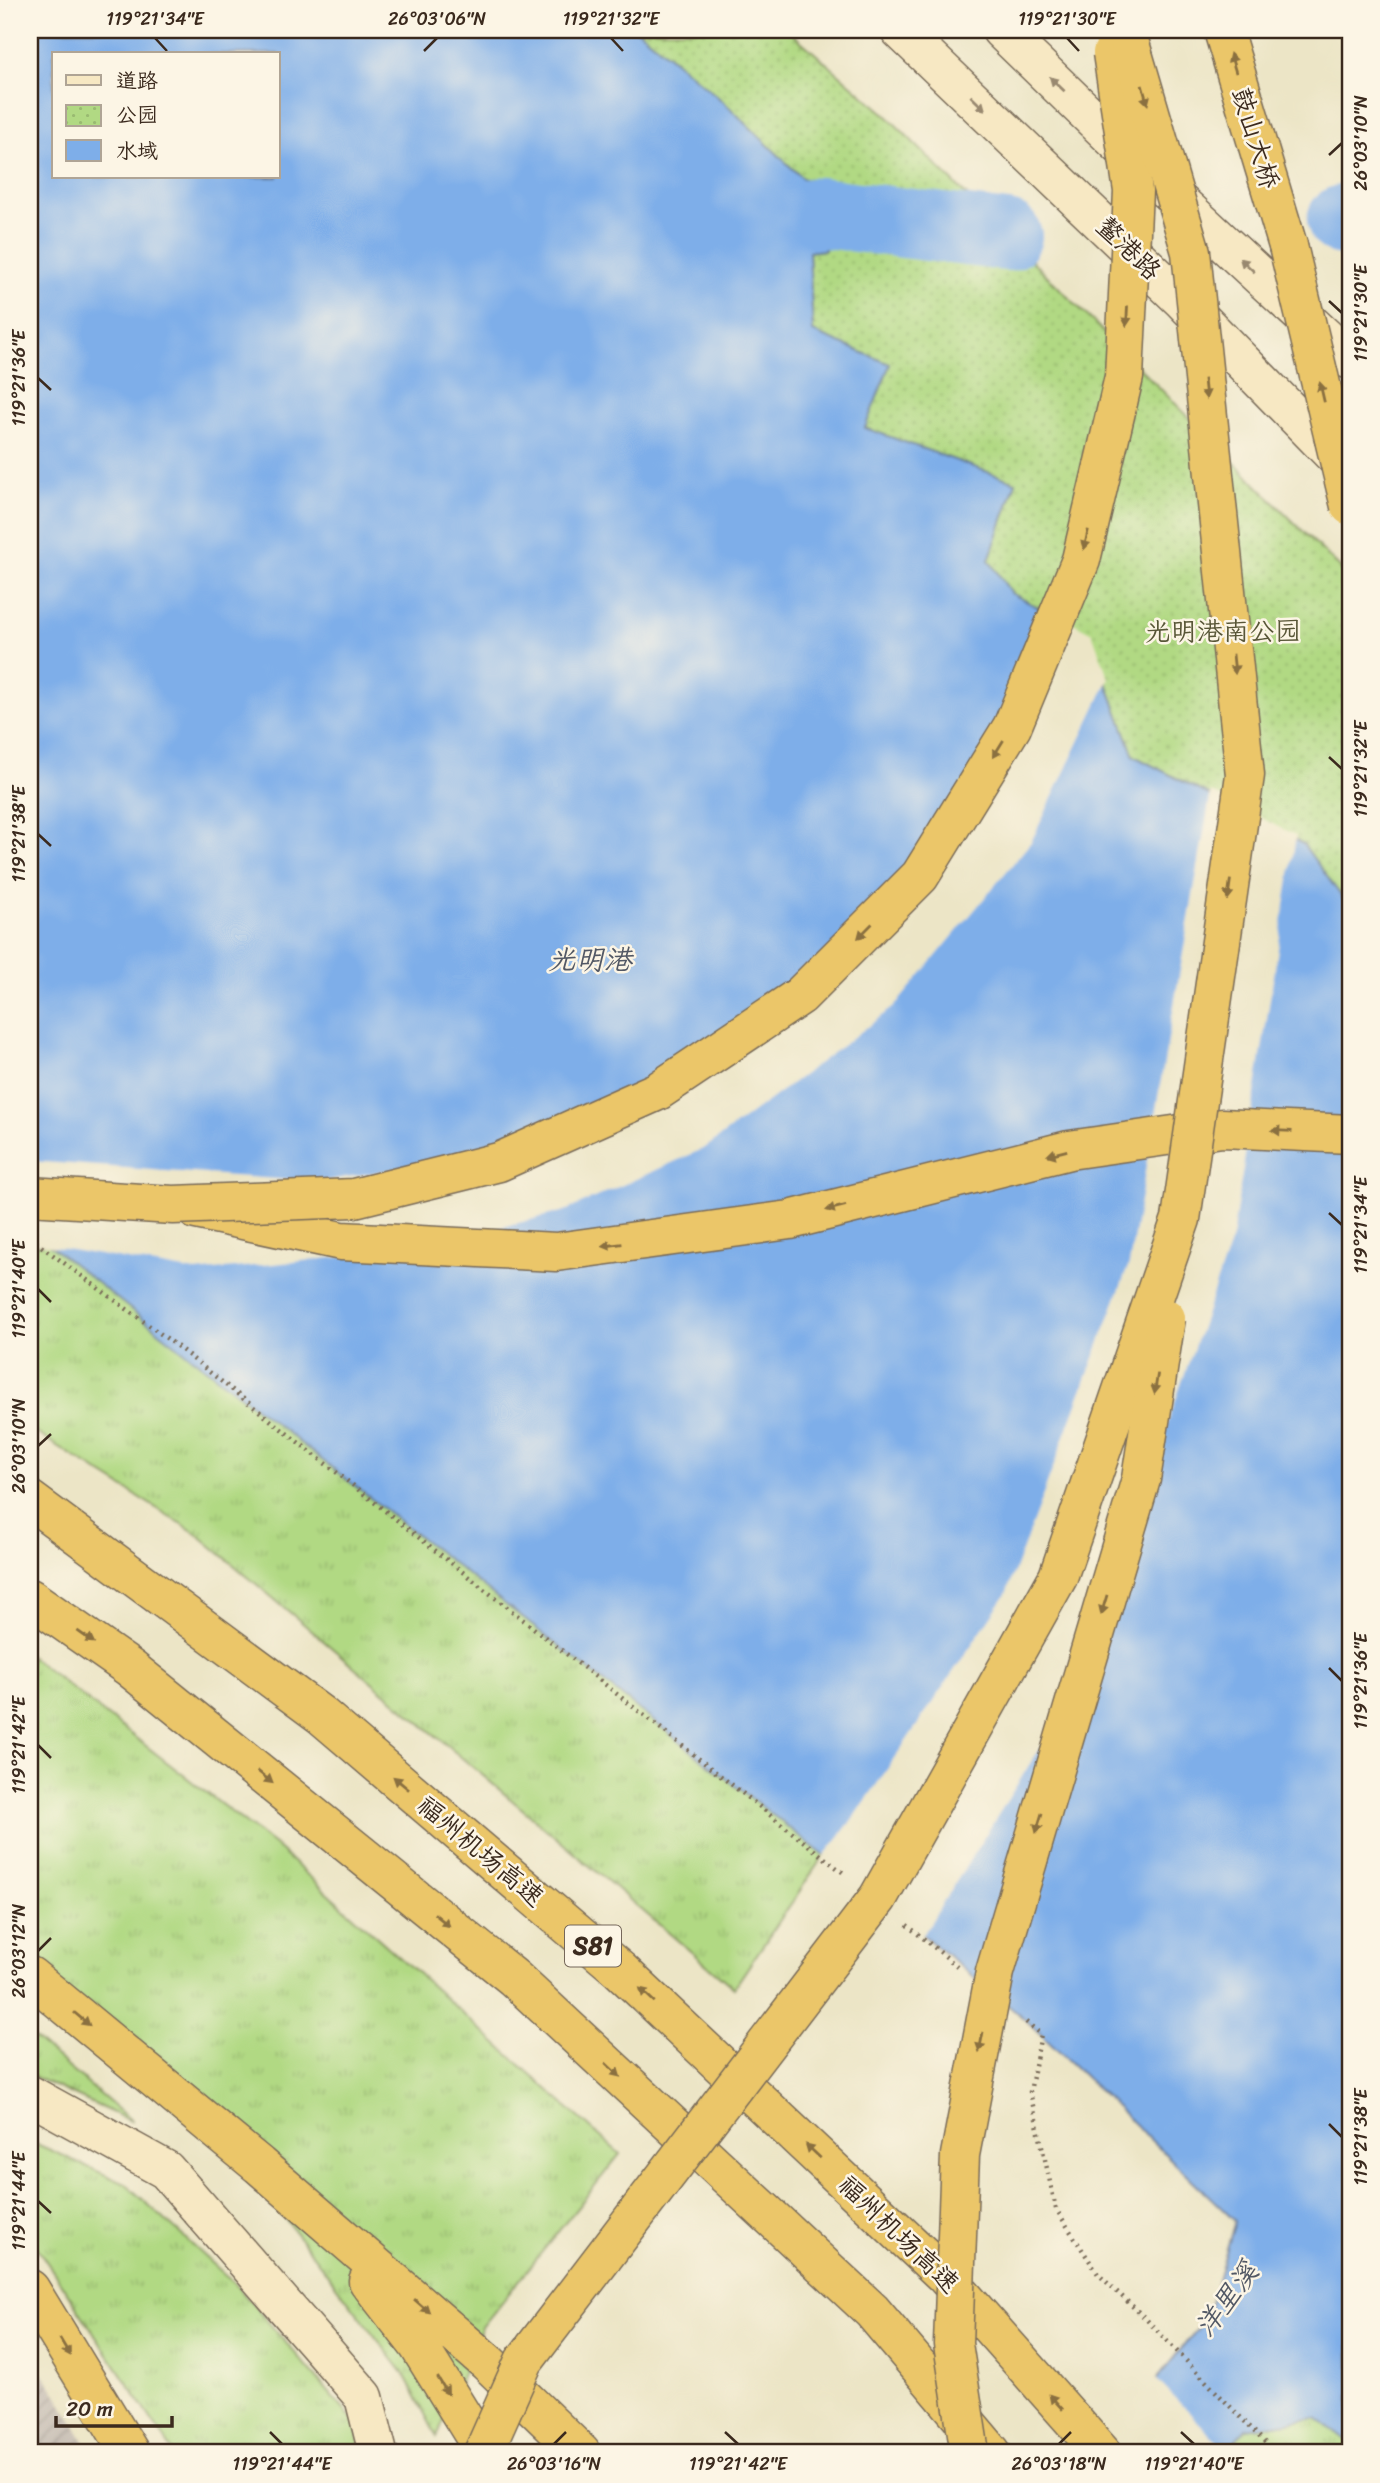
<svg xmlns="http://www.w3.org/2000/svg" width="1380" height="2483" font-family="Sriracha,'LXGW WenKai TC',sans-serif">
	<defs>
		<pattern id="industrial-furrows" width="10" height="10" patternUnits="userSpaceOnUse" patternTransform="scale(1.75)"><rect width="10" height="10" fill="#cbc2b8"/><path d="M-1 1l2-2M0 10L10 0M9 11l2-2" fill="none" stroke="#afa79e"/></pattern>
		<pattern id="grass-tufts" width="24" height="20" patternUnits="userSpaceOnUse" patternTransform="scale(1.75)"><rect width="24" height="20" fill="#b1d983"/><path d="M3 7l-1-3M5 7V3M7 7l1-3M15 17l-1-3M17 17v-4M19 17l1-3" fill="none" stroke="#99ba71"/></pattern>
		<pattern id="park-dots" width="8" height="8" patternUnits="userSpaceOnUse" patternTransform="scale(1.75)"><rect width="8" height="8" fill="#b1d983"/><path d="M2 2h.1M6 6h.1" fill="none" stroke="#99ba71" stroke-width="1.8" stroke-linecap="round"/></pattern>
	</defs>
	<rect width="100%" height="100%" fill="#fcf5e5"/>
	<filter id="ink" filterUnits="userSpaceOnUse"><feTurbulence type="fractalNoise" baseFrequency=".0143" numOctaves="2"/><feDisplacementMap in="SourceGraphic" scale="14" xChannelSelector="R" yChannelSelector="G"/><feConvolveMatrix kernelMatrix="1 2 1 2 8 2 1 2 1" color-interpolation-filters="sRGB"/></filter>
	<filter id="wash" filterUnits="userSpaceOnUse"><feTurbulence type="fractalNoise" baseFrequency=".00686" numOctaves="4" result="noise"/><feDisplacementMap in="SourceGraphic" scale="28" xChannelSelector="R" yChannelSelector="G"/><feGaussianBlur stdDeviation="1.57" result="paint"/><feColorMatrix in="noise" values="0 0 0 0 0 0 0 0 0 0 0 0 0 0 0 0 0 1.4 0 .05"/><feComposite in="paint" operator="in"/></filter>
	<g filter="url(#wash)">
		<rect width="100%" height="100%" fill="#ece5c6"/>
		<path fill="url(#industrial-furrows)" d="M 30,2355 L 58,2396 L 91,2453 L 30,2453 Z"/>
		<g fill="url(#grass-tufts)" stroke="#768250" stroke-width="2">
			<path d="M 49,1244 L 824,1855 L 734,1988 L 196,1533 L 30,1429 L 30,1246 Z"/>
			<path d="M 30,1656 L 275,1846 L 620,2154 L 482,2327 L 437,2437 L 404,2374 L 193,2099 L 30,1962 Z"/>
			<path d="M 30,2035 L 133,2122 L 30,2075 Z"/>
			<path d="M 30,2141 L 126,2184 L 235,2284 L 353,2420 L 363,2453 L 174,2453 L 30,2237 Z"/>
			<path d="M 1317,2418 L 1350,2443 L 1350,2453 L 1227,2453 L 1246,2428 Z"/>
		</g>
		<path fill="url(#park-dots)" stroke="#768250" stroke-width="2" d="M 638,30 L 788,30 L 883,112 L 1350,578 L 1350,908 L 1303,844 L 1134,756 L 1089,635 L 1011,593 L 989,560 L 1016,482 L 865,428 L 813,332 L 809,251 L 824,250 L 825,188 L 802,178 L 725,103 Z"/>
		<path fill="#7eaee9" stroke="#5c6c84" stroke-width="2" fill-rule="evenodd" d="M 30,30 L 638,30 L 725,103 L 802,178 L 825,188 L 825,250 L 809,252 L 813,332 L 890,364 L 865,428 L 1016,482 L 989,560 L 1011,593 L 1089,635 L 1134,756 L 1303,844 L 1350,908 L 1350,2443 L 1317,2418 L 1246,2428 L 1227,2453 L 1097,2453 L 1207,2317 L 1235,2221 L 1027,2021 L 878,1898 L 30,1230 ZM 54,54 L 278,54 L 278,177 L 54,177 Z"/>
		<g fill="#ece5c6">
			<path d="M 1046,608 L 1092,633 L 1109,679 L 1031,842 L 894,1007 L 705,1148 L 565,1211 L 417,1249 L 196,1272 L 43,1245 L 30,1234 L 30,1161 L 317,1182 L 517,1149 L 718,1044 L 856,936 L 967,790 Z"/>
			<path d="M 1211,792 L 1296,836 L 1232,1238 L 1073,1695 L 921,1938 L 822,1858 L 856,1815 L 1006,1594 L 1129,1264 Z"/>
			<path d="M 1154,2377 L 1229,2453 L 1093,2453 Z"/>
		</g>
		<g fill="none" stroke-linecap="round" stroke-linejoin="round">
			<g stroke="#7eaee9" stroke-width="70">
				<path d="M 1342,220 L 1350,218"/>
				<path d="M 730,228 L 818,212 L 1007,236"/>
			</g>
		</g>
	</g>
	<g filter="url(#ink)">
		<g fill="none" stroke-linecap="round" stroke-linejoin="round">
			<g stroke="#796b59" stroke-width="41">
				<g id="secondary">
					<path d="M 900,30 L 1181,299 L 1350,472"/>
					<path d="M 1001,30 L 1159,183 L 1350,360"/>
					<path d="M 30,2095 L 166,2170 L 364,2397 L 378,2453"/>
				</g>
			</g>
			<g stroke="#796b59" stroke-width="41">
				<g id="trunk">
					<path d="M 1223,30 L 1288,246"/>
					<path d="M 196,1210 L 341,1241 L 556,1252 L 790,1220 L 1069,1150 L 1222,1128 L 1350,1134"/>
					<path d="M 30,1976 L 259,2165 L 488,2363 L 581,2453"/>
					<path d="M 368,2281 L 418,2345 L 485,2453"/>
					<path d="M 30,2289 L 130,2453"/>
				</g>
			</g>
			<g stroke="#796b59" stroke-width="41">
				<g id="motorway">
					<path d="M 30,1500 L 321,1715 L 620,1970 L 944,2275 L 1102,2453"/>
					<path d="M 30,1598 L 130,1668 L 514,1978 L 872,2311 L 992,2453"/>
				</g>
			</g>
			<g stroke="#796b59" stroke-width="4.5" stroke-dasharray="2 5" stroke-linecap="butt">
				<path d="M 30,1238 L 169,1340 L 846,1875"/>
				<path d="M 907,1925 L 957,1966"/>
				<path d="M 1026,2022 L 1041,2034 L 1030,2092 L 1056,2209 L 1098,2274 L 1144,2317 L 1275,2453"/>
			</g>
			<use href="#secondary" stroke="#f7e8c3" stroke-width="38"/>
			<use href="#trunk" stroke="#ebc669" stroke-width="38"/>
			<use href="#motorway" stroke="#ebc669" stroke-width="38"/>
			<g stroke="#796b59" stroke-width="41" stroke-linecap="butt">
				<g id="trunk-bridge">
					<path d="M 1288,246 L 1350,506"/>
					<path d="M 30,1196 L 173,1205 L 354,1198 L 499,1162 L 658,1091 L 800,996 L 920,876 L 1012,727 L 1081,560 L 1124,377 L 1133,191 L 1112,53"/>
					<path d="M 483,2453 L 524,2361 L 878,1898 L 1058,1577 L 1181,1219 L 1245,775 L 1191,252 L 1126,30"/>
					<path d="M 970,2453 L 953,2344 L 960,2155 L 995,1972 L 1141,1479 L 1166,1318"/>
				</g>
			</g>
			<use href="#trunk-bridge" stroke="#ebc669" stroke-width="38"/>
		</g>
		<defs><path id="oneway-solid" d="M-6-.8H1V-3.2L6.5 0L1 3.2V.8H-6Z" transform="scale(1.75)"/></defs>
		<g fill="#8a7040">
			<use href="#oneway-solid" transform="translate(1233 63) rotate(-107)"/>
			<use href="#oneway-solid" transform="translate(1145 95) rotate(74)"/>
			<use href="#oneway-solid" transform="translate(1127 316) rotate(93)"/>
			<use href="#oneway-solid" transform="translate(1205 389) rotate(84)"/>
			<use href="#oneway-solid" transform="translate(1322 392) rotate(-103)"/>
			<use href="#oneway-solid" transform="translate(1086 540) rotate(103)"/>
			<use href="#oneway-solid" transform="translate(1234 664) rotate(84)"/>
			<use href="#oneway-solid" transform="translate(998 749) rotate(122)"/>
			<use href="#oneway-solid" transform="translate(1229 890) rotate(98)"/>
			<use href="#oneway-solid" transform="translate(865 931) rotate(135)"/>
			<use href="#oneway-solid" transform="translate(1282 1131) rotate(-178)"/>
			<use href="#oneway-solid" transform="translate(1057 1153) rotate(166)"/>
			<use href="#oneway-solid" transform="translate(836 1208) rotate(166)"/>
			<use href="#oneway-solid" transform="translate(612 1245) rotate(172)"/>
			<use href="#oneway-solid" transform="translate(1156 1384) rotate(99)"/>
			<use href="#oneway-solid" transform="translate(1104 1605) rotate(107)"/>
			<use href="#oneway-solid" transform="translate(86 1637) rotate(35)"/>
			<use href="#oneway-solid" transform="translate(265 1777) rotate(39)"/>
			<use href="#oneway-solid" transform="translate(401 1783) rotate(-140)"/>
			<use href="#oneway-solid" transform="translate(1039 1823) rotate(107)"/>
			<use href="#oneway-solid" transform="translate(442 1920) rotate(39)"/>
			<use href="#oneway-solid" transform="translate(647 1995) rotate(-137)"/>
			<use href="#oneway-solid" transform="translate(82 2019) rotate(40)"/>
			<use href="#oneway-solid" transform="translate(981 2042) rotate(101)"/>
			<use href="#oneway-solid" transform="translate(613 2070) rotate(43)"/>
			<use href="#oneway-solid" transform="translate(813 2151) rotate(-137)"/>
			<use href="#oneway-solid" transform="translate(422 2306) rotate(41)"/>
			<use href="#oneway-solid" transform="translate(65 2347) rotate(59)"/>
			<use href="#oneway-solid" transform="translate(443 2386) rotate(58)"/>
			<use href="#oneway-solid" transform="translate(1056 2402) rotate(-132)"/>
		</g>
		<g fill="#998970">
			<use href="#oneway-solid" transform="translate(1057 84) rotate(-136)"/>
			<use href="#oneway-solid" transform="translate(978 103) rotate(44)"/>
			<use href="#oneway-solid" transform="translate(1247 265) rotate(-137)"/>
		</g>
	</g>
	<path fill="none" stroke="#3b2a1e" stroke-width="2.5" d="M 155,38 L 167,51M 611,38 L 623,51M 1067,38 L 1079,51M 424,51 L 437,38M 1329,155 L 1342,143M 1329,301 L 1342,313M 38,378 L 51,390M 1329,757 L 1342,769M 38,834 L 51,846M 1329,1213 L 1342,1225M 38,1289 L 51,1302M 38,1446 L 51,1434M 1329,1668 L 1342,1681M 38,1745 L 51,1758M 38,1951 L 51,1938M 1329,2124 L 1342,2137M 38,2201 L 51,2213M 270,2432 L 282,2444M 725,2432 L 738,2444M 1181,2432 L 1194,2444M 554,2444 L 566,2432M 1059,2444 L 1071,2432"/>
	<g text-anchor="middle" stroke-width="5" stroke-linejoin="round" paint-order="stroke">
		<rect fill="#fcf5e5" stroke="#75675a" stroke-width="2" x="565" y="1925.5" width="56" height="41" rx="5"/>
		<g font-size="24" font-weight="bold" fill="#3b2a1e">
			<text x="593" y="1954">S81</text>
		</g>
		<g font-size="26" fill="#3b2a1e" stroke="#fcf5e5">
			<text transform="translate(1256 138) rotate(73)" y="9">鼓山大桥</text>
			<text transform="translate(1129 248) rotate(44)" y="9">鳌港路</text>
			<text transform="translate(481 1851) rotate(40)" y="9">福州机场高速</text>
			<text transform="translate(899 2234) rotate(44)" y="9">福州机场高速</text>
		</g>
		<g font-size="26" fill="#585637" stroke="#fcf5e5">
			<text x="1223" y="640">光明港南公园</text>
		</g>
		<g font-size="28" font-style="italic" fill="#525865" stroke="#fcf5e5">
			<text x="590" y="969">光明港</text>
			<text transform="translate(1226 2299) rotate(-53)" y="10">洋里溪</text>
		</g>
	</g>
	<rect width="1380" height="2483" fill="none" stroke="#fcf5e5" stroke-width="77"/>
	<rect x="52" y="52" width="228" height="126" fill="#fcf5e5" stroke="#afa495" stroke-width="2"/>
	<rect x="66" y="75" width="35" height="10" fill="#f7e8c3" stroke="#afa495" stroke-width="2"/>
	<text x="116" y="88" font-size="21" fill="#3b2a1e">道路</text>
	<rect x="66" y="105" width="35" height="21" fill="url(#park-dots)" stroke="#afa495" stroke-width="2"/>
	<text x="116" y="122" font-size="21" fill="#3b2a1e">公园</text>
	<rect x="66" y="140" width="35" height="21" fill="#7eaee9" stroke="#afa495" stroke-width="2"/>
	<text x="116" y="158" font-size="21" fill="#3b2a1e">水域</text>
	<path d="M56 2416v10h116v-10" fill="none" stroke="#3b2a1e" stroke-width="3.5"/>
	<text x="66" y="2416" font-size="21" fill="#3b2a1e" stroke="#fcf5e5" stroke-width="5" paint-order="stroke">20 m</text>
	<rect x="38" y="38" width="1304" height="2406" fill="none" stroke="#3b2a1e" stroke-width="2.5"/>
	<g font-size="18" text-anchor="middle" fill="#3b2a1e">
		<text x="155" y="25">119°21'34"E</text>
		<text x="437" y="25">26°03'06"N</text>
		<text x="611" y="25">119°21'32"E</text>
		<text x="1067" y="25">119°21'30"E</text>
		<text transform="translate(1361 143) rotate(-90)" y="6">26°03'10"N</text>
		<text transform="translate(1361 313) rotate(-90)" y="6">119°21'30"E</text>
		<text transform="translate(19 378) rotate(-90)" y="6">119°21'36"E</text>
		<text transform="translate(1361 769) rotate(-90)" y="6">119°21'32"E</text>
		<text transform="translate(19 834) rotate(-90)" y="6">119°21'38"E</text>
		<text transform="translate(1361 1225) rotate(-90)" y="6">119°21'34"E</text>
		<text transform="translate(19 1289) rotate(-90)" y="6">119°21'40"E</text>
		<text transform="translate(19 1446) rotate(-90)" y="6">26°03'10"N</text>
		<text transform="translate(1361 1681) rotate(-90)" y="6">119°21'36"E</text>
		<text transform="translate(19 1745) rotate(-90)" y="6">119°21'42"E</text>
		<text transform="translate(19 1951) rotate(-90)" y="6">26°03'12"N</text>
		<text transform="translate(1361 2137) rotate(-90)" y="6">119°21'38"E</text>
		<text transform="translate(19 2201) rotate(-90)" y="6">119°21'44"E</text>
		<text x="282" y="2470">119°21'44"E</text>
		<text x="554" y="2470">26°03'16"N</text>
		<text x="738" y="2470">119°21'42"E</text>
		<text x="1059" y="2470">26°03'18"N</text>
		<text x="1194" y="2470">119°21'40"E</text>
	</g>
</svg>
